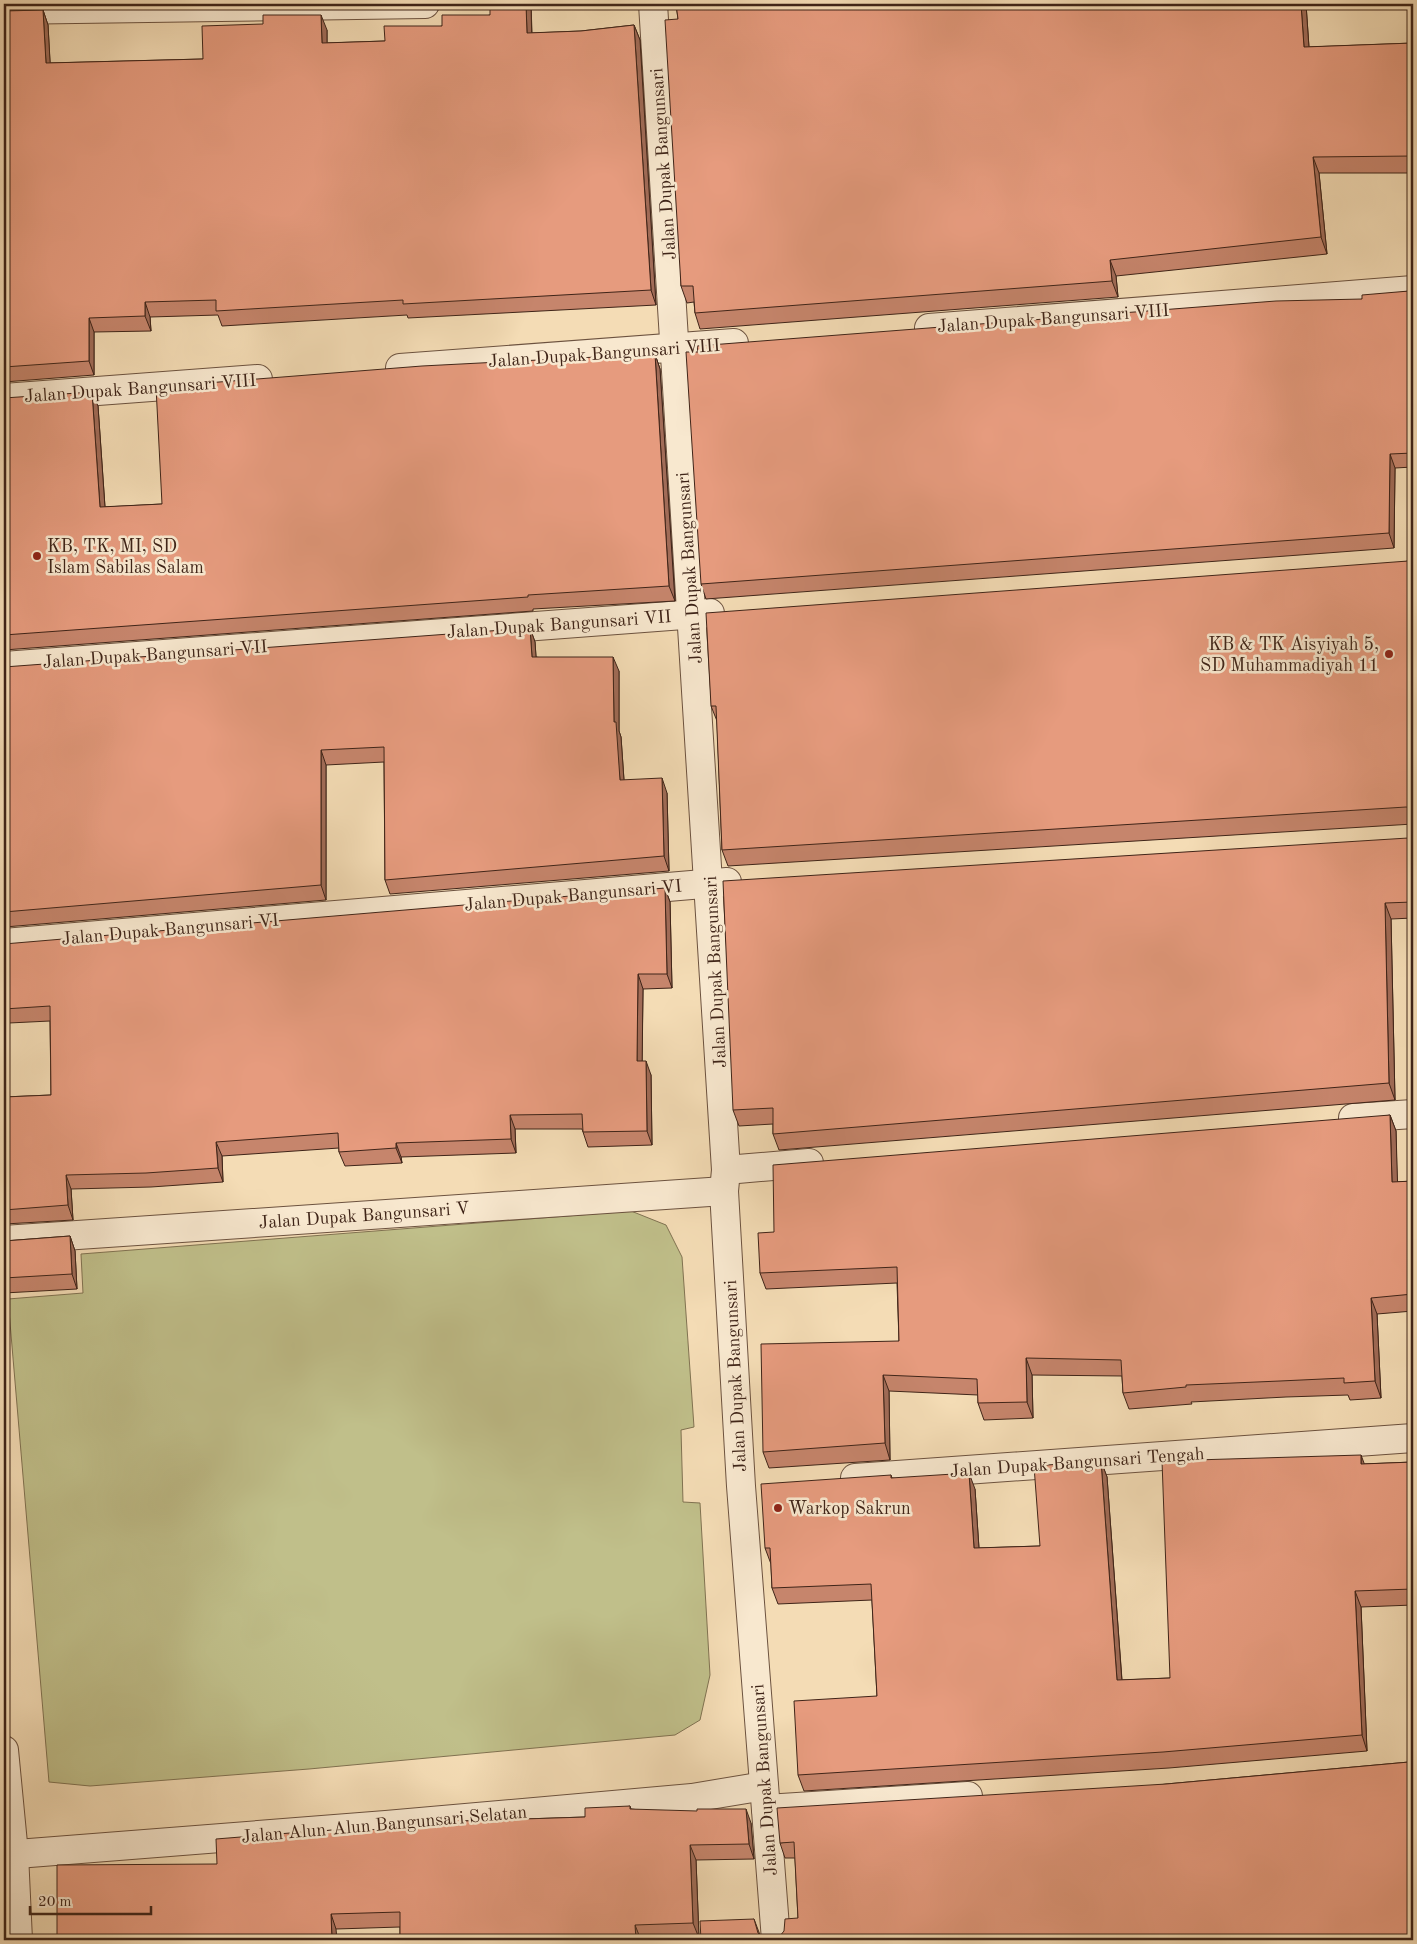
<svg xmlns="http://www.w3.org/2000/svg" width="1417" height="1944" font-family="'Old Standard TT',serif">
	<rect width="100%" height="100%" fill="#f4dcb5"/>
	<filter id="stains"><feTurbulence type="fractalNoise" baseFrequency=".004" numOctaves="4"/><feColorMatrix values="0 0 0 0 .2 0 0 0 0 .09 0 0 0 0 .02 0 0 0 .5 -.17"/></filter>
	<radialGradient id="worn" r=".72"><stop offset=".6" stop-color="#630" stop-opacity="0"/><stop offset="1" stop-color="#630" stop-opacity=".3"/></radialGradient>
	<path fill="#c0bf8a" stroke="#807251" d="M 631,1211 L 666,1225 L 682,1257 L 694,1427 L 681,1430 L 683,1502 L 700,1503 L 710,1675 L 700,1720 L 675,1735 L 309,1769 L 90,1786 L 49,1782 L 8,1299 L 83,1293 L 81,1254 Z"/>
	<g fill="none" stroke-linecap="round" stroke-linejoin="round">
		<g stroke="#6c523f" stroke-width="30">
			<g id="minor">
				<path d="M 653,4 L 726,1170 L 724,1191 L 741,1486 L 776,1940"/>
				<path d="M 4,10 L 425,4"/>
				<path d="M 929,328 L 1413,290"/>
				<path d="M 400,368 L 734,343"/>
				<path d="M 4,398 L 258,379"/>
				<path d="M 4,666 L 710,613"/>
				<path d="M 4,943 L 727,882"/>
				<path d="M 1353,1118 L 1413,1114"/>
				<path d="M 726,1170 L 809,1163"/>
				<path d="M 4,1240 L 724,1191"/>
				<path d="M 855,1478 L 1413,1438"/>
				<path d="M 4,1750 L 14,1854 L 18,1940"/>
				<path d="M 766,1809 L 968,1796"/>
				<path d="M 4,1855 L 386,1825 L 692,1798 L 764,1786"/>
			</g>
		</g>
		<use href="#minor" stroke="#f8e8cf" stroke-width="28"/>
	</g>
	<g fill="#c6856c" stroke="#3f2418">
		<path d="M 531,4 L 532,33 L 581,31 L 634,25 L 640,40 L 656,305 L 408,318 L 407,315 L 222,326 L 218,315 L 150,317 L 151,331 L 94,332 L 94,375 L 4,382 L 4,11 L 43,10 L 48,25 L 50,63 L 203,59 L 327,30 L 327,43 L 385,41 L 442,26 L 490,15 Z"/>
		<path d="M 676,4 L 1306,4 L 1309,47 L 1413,43 L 1413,173 L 1319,173 L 1327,254 L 1116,276 L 1118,297 L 700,329 L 695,313 L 694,302 L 687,303 L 681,286 L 678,19 Z"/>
		<path d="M 1413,290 L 1413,467 L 1395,468 L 1394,548 L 706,599 L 701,584 L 1362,299 L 1409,291 Z"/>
		<path d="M 655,354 L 660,369 L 675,601 L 533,609 L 533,611 L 4,650 L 4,398 L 98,406 L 105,507 L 162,504 Z"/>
		<path d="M 1413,559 L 1413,824 L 728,866 L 722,850 L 717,721 L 711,706 L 1408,561 Z"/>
		<path d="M 530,628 L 535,642 L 536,657 L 619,671 L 619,731 L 621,737 L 624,780 L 667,793 L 669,871 L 390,894 L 385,880 L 384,762 L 326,765 L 326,900 L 5,927 L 4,924 L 4,852 L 6,852 Z"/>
		<path d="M 1413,836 L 1413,918 L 1391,919 L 1395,1100 L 779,1150 L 773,1134 L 773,1124 L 739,1126 L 733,1110 Z"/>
		<path d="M 665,888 L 670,902 L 672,988 L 643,989 L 642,1061 L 651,1075 L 652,1145 L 588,1147 L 582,1129 L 515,1129 L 516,1153 L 401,1157 L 402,1163 L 345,1166 L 339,1152 L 339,1148 L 222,1156 L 223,1182 L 151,1187 L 71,1189 L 73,1220 L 5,1224 L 4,1221 L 4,1097 L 51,1095 L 50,1021 L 9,1023 L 4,1009 Z"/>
		<path d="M 1390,1115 L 1396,1131 L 1397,1182 L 1413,1181 L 1413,1311 L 1377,1314 L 1381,1398 L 1350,1400 L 1348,1395 L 1286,1397 L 1191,1402 L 1192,1404 L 1129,1409 L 1123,1393 L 1122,1376 L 1032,1375 L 1033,1418 L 984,1420 L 978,1403 L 978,1395 L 889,1391 L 890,1460 L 769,1468 L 763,1452 L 899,1341 L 897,1283 L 766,1289 L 760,1273 L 774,1232 Z"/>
		<path d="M 70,1236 L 75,1251 L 77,1289 L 4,1293 L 4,1241 Z"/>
		<path d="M 1101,1461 L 1107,1477 L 1122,1680 L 1170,1678 L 1364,1464 L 1413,1462 L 1413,1605 L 1361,1607 L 1367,1751 L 1169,1768 L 804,1791 L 798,1775 L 877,1696 L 872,1600 L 778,1604 L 772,1588 L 771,1564 L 765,1548 L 891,1475 L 892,1478 L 975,1489 L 979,1548 L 1040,1546 Z"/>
		<path d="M 1409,1762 L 1413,1940 L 701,1940 L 754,1919 L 760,1935 L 764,1938 L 771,1940 L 779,1937 L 798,1918 L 795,1858 L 785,1858 L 780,1843 L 1166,1784 Z"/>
		<path d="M 630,1806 L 631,1809 L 751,1823 L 754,1859 L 696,1860 L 699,1938 L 641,1940 L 400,1940 L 400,1927 L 336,1929 L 217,1864 L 397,1829 L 463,1821 L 585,1817 Z"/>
	</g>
	<g fill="#a16c58" stroke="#3f2418">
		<path d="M 526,4 L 531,4 L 532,48 L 527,33 Z"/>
		<path d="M 1301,4 L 1306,4 L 1310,63 L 1304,47 Z"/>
		<path d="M 43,10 L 48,25 L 51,78 L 46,63 Z"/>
		<path d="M 321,15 L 327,30 L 327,58 L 322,43 Z"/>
		<path d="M 634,25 L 640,40 L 656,305 L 651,290 Z"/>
		<path d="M 1313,157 L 1319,173 L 1327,254 L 1321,237 Z"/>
		<path d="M 1110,260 L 1116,276 L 1118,297 L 1112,281 Z"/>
		<path d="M 145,302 L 150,317 L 151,331 L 145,316 Z"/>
		<path d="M 89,318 L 94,332 L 94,375 L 89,361 Z"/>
		<path d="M 655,354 L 660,369 L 675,601 L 669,586 Z"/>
		<path d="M 92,392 L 98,406 L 106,522 L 100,507 Z"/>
		<path d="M 1390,454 L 1395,468 L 1394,548 L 1389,533 Z"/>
		<path d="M 530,628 L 535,642 L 537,671 L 532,657 Z"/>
		<path d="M 613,657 L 619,671 L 619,731 L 621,737 L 625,795 L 620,780 L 614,722 Z"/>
		<path d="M 321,750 L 326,765 L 326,900 L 321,885 Z"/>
		<path d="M 662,778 L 667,793 L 669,871 L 664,856 Z"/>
		<path d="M 665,888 L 670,902 L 672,988 L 667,974 Z"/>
		<path d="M 1385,903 L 1391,919 L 1395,1100 L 1389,1083 Z"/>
		<path d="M 638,974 L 643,989 L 642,1076 L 637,1061 Z"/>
		<path d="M 646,1061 L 651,1075 L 652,1145 L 647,1131 Z"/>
		<path d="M 510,1115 L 515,1129 L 516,1153 L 511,1139 Z"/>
		<path d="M 1390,1115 L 1396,1131 L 1398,1198 L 1392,1182 Z"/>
		<path d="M 216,1142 L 222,1156 L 223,1182 L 218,1168 Z"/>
		<path d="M 396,1143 L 401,1157 L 402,1163 L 396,1148 Z"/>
		<path d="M 66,1175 L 71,1189 L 73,1220 L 68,1205 Z"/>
		<path d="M 70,1236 L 75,1251 L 77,1289 L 72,1274 Z"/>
		<path d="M 1371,1298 L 1377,1314 L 1381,1398 L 1375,1381 Z"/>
		<path d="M 1026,1358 L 1032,1375 L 1033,1418 L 1027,1402 Z"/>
		<path d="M 883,1375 L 889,1391 L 890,1460 L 885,1443 Z"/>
		<path d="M 1361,1455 L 1367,1471 L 1361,1464 Z"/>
		<path d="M 1101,1461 L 1107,1477 L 1123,1696 L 1117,1680 Z"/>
		<path d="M 969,1473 L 975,1489 L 980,1564 L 974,1548 Z"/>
		<path d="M 1355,1591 L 1361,1607 L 1367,1751 L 1362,1735 Z"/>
		<path d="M 746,1809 L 751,1823 L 754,1859 L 749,1844 Z"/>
		<path d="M 690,1845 L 696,1860 L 699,1938 L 693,1923 Z"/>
		<path d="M 331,1914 L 336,1929 L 337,1940 L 332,1940 Z"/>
		<path d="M 635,1925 L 641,1940 L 636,1940 Z"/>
	</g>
	<g fill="#e69b7e" stroke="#3f2418">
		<path d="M 490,4 L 526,4 L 527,33 L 581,31 L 634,25 L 651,290 L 403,304 L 403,300 L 216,311 L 216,300 L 145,302 L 145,316 L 89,318 L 89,361 L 4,367 L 4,11 L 43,10 L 46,63 L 203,59 L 202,26 L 263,24 L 263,15 L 321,15 L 322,43 L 385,41 L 384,26 L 442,26 L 442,15 L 490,15 Z"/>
		<path d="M 676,4 L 1301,4 L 1304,47 L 1413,43 L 1413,156 L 1313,157 L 1321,237 L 1110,260 L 1112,281 L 695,313 L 693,286 L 681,286 L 665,20 L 678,19 Z"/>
		<path d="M 1413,290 L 1413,453 L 1390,454 L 1389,533 L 701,584 L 686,352 L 698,352 L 697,346 L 1276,301 L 1362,299 L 1362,295 L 1409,291 Z"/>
		<path d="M 655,354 L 669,586 L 528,595 L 528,597 L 4,635 L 4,398 L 92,392 L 100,507 L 162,504 L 156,387 L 422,366 Z"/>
		<path d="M 1413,559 L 1413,808 L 1406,807 L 722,850 L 716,706 L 711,706 L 706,613 L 1408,561 Z"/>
		<path d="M 530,628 L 532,657 L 613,657 L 614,722 L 616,722 L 620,780 L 662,778 L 664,856 L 385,880 L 384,747 L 321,750 L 321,885 L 4,912 L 4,852 L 6,852 L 4,821 L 4,667 Z"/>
		<path d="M 1413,836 L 1413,902 L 1385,903 L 1389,1083 L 773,1134 L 773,1108 L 733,1110 L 723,881 L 1408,838 Z"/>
		<path d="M 665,888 L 667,974 L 638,974 L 637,1061 L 646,1061 L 647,1131 L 583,1132 L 582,1114 L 510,1115 L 511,1139 L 396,1143 L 396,1148 L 339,1152 L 338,1133 L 216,1142 L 218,1168 L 146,1173 L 66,1175 L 68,1205 L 4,1210 L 4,1097 L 51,1095 L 50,1006 L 4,1009 L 4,944 Z"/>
		<path d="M 1390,1115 L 1392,1182 L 1413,1181 L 1413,1294 L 1371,1298 L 1375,1381 L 1344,1383 L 1344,1378 L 1280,1381 L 1186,1385 L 1186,1387 L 1123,1393 L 1121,1360 L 1026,1358 L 1027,1402 L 978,1403 L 977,1379 L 883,1375 L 885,1443 L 763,1452 L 761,1344 L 899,1341 L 897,1267 L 760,1273 L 758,1233 L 774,1232 L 773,1165 Z"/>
		<path d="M 70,1236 L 72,1274 L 4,1278 L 4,1241 Z"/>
		<path d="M 1361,1455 L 1361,1464 L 1413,1462 L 1413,1589 L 1355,1591 L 1362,1735 L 1163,1752 L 798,1775 L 794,1701 L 877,1696 L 871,1584 L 772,1588 L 770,1548 L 765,1548 L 761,1484 L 891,1475 L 891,1478 L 969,1473 L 974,1548 L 1040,1546 L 1034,1466 L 1101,1461 L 1117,1680 L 1170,1678 L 1162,1461 Z"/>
		<path d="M 1413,1761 L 1413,1940 L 701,1940 L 700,1921 L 754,1919 L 758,1933 L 764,1938 L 771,1940 L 779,1937 L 784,1931 L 785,1919 L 798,1918 L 794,1842 L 780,1843 L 777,1808 L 1166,1784 L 1409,1762 Z"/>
		<path d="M 630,1806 L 630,1809 L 697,1811 L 697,1809 L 746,1809 L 749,1844 L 690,1845 L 693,1923 L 635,1925 L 636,1940 L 400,1940 L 400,1912 L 331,1914 L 332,1940 L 57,1940 L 57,1865 L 217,1864 L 216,1839 L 315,1831 L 397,1829 L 397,1825 L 463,1819 L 463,1821 L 585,1817 L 585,1808 Z"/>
	</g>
	<g fill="#8f2418" stroke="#f8e8cf" stroke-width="2">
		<circle cx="37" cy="556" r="5"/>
		<circle cx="1389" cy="654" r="5"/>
		<circle cx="778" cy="1508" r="5"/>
	</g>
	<g text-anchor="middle" stroke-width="5" stroke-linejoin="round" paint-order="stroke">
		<g font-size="18" fill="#3f2418" stroke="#f8e8cf">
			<text transform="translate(663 164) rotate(-94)" y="6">Jalan Dupak Bangunsari</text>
			<text transform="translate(1053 318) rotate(-4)" y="6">Jalan Dupak Bangunsari VIII</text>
			<text transform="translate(604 353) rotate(-4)" y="6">Jalan Dupak Bangunsari VIII</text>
			<text transform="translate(140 388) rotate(-4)" y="6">Jalan Dupak Bangunsari VIII</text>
			<text transform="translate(689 568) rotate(-94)" y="6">Jalan Dupak Bangunsari</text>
			<text transform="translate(559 624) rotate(-4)" y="6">Jalan Dupak Bangunsari VII</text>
			<text transform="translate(155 654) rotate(-4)" y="6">Jalan Dupak Bangunsari VII</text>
			<text transform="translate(573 895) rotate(-5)" y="6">Jalan Dupak Bangunsari VI</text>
			<text transform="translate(170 929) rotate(-5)" y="6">Jalan Dupak Bangunsari VI</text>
			<text transform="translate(715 972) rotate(-93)" y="6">Jalan Dupak Bangunsari</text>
			<text transform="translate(364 1215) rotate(-4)" y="6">Jalan Dupak Bangunsari V</text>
			<text transform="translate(735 1376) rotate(-93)" y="6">Jalan Dupak Bangunsari</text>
			<text transform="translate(1077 1462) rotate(-4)" y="6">Jalan Dupak Bangunsari Tengah</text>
			<text transform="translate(764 1780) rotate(-94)" y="6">Jalan Dupak Bangunsari</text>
			<text transform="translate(384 1824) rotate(-5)" y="6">Jalan Alun-Alun Bangunsari Selatan</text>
		</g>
		<g font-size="18" fill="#3f2418" stroke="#f8e8cf" text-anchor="start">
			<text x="47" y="552">KB, TK, MI, SD<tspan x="47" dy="21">Islam Sabilas Salam</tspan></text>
			<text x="1379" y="650" text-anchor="end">KB &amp; TK Aisyiyah 5,<tspan x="1379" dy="21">SD Muhammadiyah 11</tspan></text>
			<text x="788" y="1514">Warkop Sakrun</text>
		</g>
	</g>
	<rect width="1417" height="1944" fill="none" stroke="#f4dcb5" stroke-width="20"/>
	<rect x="5" y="5" width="1407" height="1934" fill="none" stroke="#3f2418" stroke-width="2.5"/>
	<rect x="10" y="10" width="1397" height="1924" fill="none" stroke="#3f2418"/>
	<path d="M30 1906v8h121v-8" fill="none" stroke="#3f2418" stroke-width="2.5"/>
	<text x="38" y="1906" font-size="15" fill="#3f2418" stroke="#f8e8cf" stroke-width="4" paint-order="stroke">20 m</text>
	<rect width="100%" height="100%" filter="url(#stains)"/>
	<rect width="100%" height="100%" fill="url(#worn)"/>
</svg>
